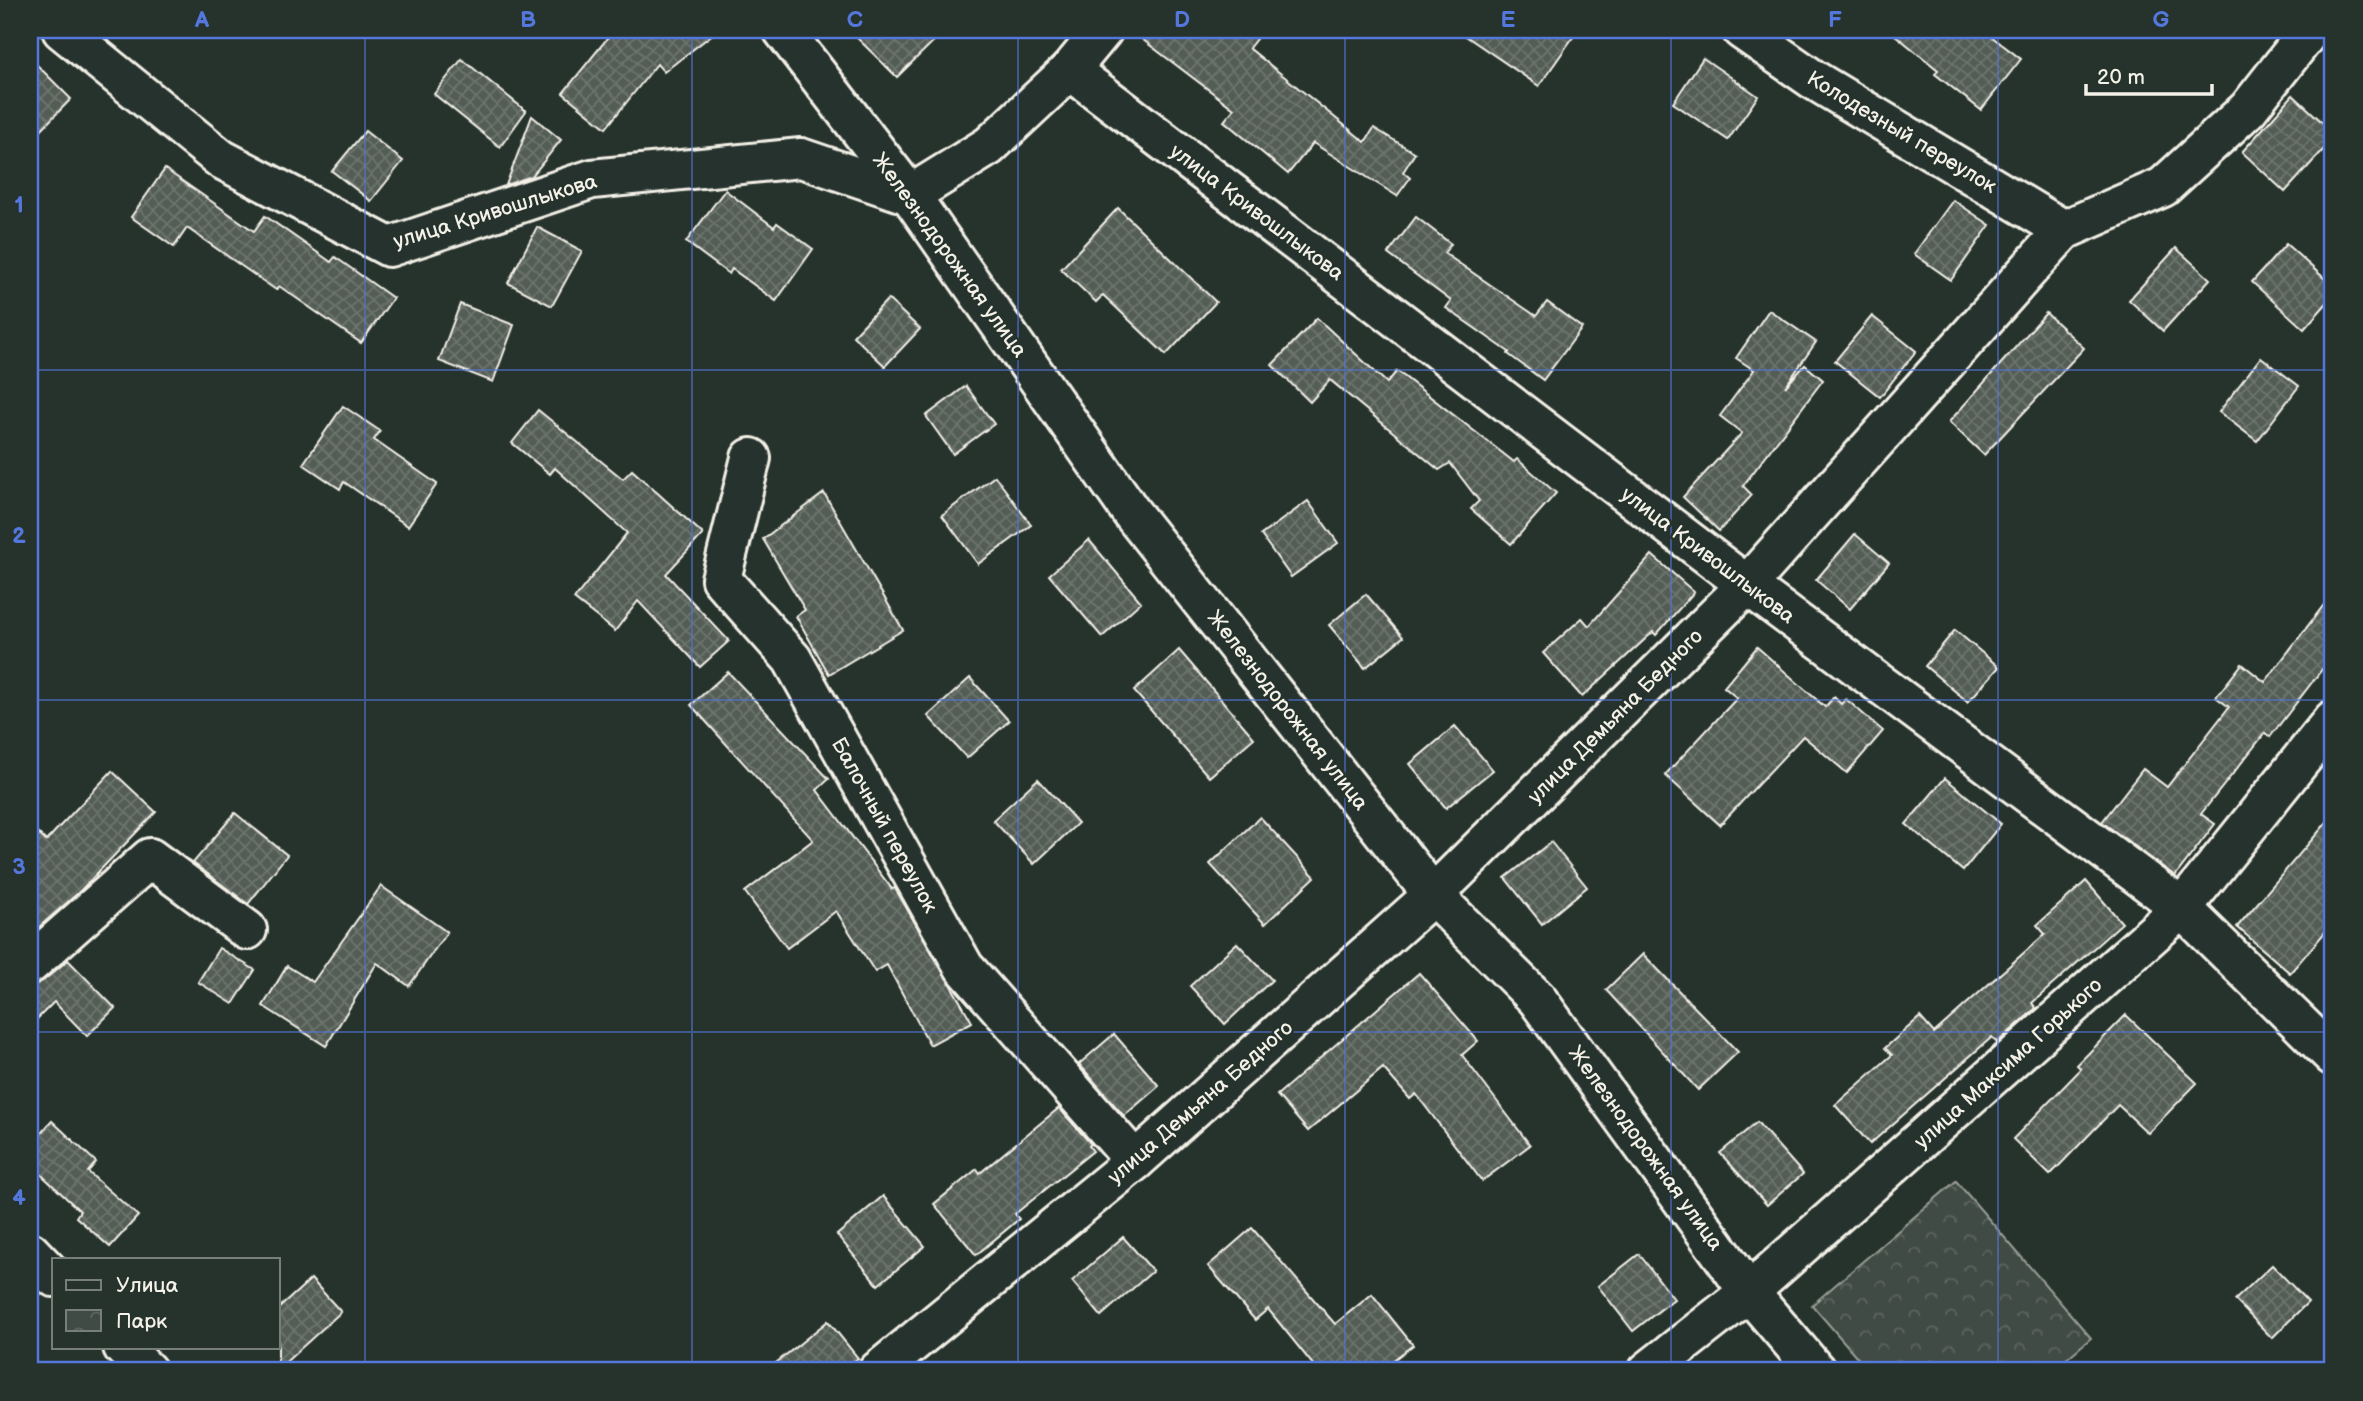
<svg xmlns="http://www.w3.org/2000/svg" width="2363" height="1401" font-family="'Balsamiq Sans',sans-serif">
	<defs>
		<pattern id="park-crowns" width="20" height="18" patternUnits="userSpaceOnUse" patternTransform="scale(1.75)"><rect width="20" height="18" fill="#414b45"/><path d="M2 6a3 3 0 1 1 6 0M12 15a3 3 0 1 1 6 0" fill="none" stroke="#5d6560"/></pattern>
		<pattern id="building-cross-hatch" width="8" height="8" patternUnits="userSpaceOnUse" patternTransform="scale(1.75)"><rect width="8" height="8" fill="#525c55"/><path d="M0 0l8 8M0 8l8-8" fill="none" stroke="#6c746d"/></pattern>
	</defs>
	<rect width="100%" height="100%" fill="#26332d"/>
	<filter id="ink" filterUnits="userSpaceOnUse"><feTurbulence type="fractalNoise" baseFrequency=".0143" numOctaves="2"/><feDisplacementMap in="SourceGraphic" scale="14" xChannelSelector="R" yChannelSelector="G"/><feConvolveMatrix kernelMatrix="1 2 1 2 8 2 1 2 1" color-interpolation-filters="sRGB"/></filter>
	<g filter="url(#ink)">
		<path fill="url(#park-crowns)" stroke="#9a9e96" stroke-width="2" d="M 1956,1181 L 2091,1338 L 2052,1371 L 1869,1371 L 1812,1305 Z"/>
		<g fill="url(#building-cross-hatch)" stroke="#f4f1e8" stroke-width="2">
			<path d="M 614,30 L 718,30 L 664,72 L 657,64 L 606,128 L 563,93 Z"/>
			<path d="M 849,30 L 945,30 L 897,77 Z"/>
			<path d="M 1130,30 L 1263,30 L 1249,48 L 1365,142 L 1374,128 L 1415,153 L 1403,172 L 1410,178 L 1397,196 L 1313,143 L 1288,174 L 1224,121 L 1234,109 Z"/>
			<path d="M 1457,30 L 1578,30 L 1539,86 Z"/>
			<path d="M 1889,30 L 1983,30 L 2021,59 L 1981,110 L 1935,74 L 1938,70 Z"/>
			<path d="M 30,58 L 71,99 L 30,141 Z"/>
			<path d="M 1703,58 L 1758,96 L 1728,140 L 1673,103 Z"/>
			<path d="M 462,59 L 526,111 L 500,147 L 434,94 Z"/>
			<path d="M 2293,95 L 2333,132 L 2333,139 L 2285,192 L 2242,152 Z"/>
			<path d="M 532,116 L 561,140 L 532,176 L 506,185 Z"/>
			<path d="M 365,131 L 403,161 L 371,201 L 332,171 Z"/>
			<path d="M 165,169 L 254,231 L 265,216 L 331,262 L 335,257 L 393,298 L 361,343 L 279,286 L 276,290 L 187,228 L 174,247 L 131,217 Z"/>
			<path d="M 725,190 L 774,227 L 777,223 L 813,249 L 776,301 L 732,269 L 729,274 L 686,242 Z"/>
			<path d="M 1953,200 L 1990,225 L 1951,280 L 1914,254 Z"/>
			<path d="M 1118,208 L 1216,302 L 1166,355 L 1103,295 L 1096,302 L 1061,269 Z"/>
			<path d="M 1416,217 L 1451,244 L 1444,253 L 1536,316 L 1547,302 L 1582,328 L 1543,380 L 1508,354 L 1509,352 L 1446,308 L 1451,301 L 1388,254 Z"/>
			<path d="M 537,227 L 582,251 L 552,306 L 508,283 Z"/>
			<path d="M 2286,244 L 2333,286 L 2333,296 L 2304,329 L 2252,282 Z"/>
			<path d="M 2176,248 L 2210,279 L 2163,331 L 2129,300 Z"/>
			<path d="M 888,299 L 920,329 L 885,366 L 853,336 Z"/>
			<path d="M 460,304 L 514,325 L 493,382 L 439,361 Z"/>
			<path d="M 1769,310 L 1816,342 L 1785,387 L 1805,365 L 1823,380 L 1743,486 L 1752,495 L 1719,531 L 1683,497 L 1742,433 L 1720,416 L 1754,370 L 1736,358 Z"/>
			<path d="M 2046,313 L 2084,348 L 1984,455 L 1949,422 Z"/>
			<path d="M 1872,316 L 1916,351 L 1880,397 L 1835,361 Z"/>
			<path d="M 1317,318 L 1387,383 L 1397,371 L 1514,462 L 1517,459 L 1556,493 L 1511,544 L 1471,509 L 1479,501 L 1450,463 L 1439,470 L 1330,380 L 1310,402 L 1272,365 Z"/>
			<path d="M 2261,357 L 2299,386 L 2257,441 L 2219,412 Z"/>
			<path d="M 966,386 L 994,424 L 953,454 L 926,416 Z"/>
			<path d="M 343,406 L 380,431 L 374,440 L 437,484 L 408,526 L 344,482 L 340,489 L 303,464 Z"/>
			<path d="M 538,410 L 623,479 L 632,470 L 703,534 L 666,574 L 729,641 L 700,667 L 638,601 L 615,631 L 574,599 L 627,533 L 555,468 L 550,474 L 512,443 Z"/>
			<path d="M 995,476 L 1031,525 L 978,564 L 942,515 Z"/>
			<path d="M 824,493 L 903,630 L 829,674 L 796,616 L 805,610 L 763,539 Z"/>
			<path d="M 1308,501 L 1338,543 L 1291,577 L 1261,535 Z"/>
			<path d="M 1855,534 L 1889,563 L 1850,609 L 1816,580 Z"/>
			<path d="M 1089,540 L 1141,602 L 1102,637 L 1049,575 Z"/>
			<path d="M 1652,555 L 1694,592 L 1656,635 L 1653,632 L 1582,697 L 1543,653 L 1582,618 L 1589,626 Z"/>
			<path d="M 2333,593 L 2333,655 L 2270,737 L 2265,733 L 2201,814 L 2215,824 L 2175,876 L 2102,822 L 2143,769 L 2167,787 L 2229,707 L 2216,697 L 2242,664 L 2265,682 Z"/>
			<path d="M 1366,594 L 1403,637 L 1365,668 L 1329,625 Z"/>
			<path d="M 1955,630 L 1999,667 L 1968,702 L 1925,666 Z"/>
			<path d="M 1757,647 L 1825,707 L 1834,697 L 1841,704 L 1846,699 L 1883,731 L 1847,773 L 1803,736 L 1720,825 L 1665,775 L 1737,698 L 1724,687 Z"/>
			<path d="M 1179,650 L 1254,738 L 1209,777 L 1134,691 Z"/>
			<path d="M 728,672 L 829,779 L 817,790 L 892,889 L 895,888 L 972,1022 L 930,1045 L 887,965 L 875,972 L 836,911 L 787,948 L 745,892 L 813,840 L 691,705 Z"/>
			<path d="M 970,678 L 1009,721 L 967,758 L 928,716 Z"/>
			<path d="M 1455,726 L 1493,770 L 1446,808 L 1410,764 Z"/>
			<path d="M 112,771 L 156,812 L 78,893 L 30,935 L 30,825 L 46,841 Z"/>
			<path d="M 1945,778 L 2001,824 L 1963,871 L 1906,824 Z"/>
			<path d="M 1038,779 L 1078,823 L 1034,864 L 993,820 Z"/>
			<path d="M 235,813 L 287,855 L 248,904 L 193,863 Z"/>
			<path d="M 2333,815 L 2333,923 L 2290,973 L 2237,927 Z"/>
			<path d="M 1260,817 L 1315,877 L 1265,924 L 1210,864 Z"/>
			<path d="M 1551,842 L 1587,887 L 1542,924 L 1505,878 Z"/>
			<path d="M 2086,881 L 2122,923 L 2032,1003 L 2036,1008 L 1997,1043 L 1992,1037 L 1870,1144 L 1835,1105 L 1892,1055 L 1885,1048 L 1920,1017 L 1934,1033 L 2045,934 L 2037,925 Z"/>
			<path d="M 381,886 L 447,932 L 409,986 L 377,963 L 326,1046 L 263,1006 L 287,966 L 313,982 Z"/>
			<path d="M 1237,943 L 1272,980 L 1225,1024 L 1190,986 Z"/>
			<path d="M 219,948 L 255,970 L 233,1004 L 198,982 Z"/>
			<path d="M 1643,954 L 1738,1052 L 1698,1090 L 1606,990 Z"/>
			<path d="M 68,960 L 115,1008 L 87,1036 L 54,1002 L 30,1026 L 30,985 L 44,980 Z"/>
			<path d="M 1419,973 L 1478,1041 L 1462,1055 L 1530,1145 L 1482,1181 L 1416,1094 L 1410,1099 L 1383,1068 L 1308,1131 L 1277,1095 Z"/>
			<path d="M 2126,1015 L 2197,1083 L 2148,1133 L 2118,1105 L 2050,1175 L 2013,1139 L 2081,1069 L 2077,1065 Z"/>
			<path d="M 1114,1034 L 1159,1086 L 1124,1116 L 1079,1064 Z"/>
			<path d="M 1059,1108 L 1091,1144 L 1089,1146 L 1093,1151 L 1015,1214 L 1019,1219 L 976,1255 L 934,1204 L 977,1169 L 980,1173 Z"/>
			<path d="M 52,1121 L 96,1162 L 88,1172 L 138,1216 L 110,1247 L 76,1217 L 80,1211 L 30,1164 L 30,1145 Z"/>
			<path d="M 1757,1122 L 1803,1174 L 1767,1205 L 1720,1153 Z"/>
			<path d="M 883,1196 L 925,1246 L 878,1285 L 837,1235 Z"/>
			<path d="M 1252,1228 L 1335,1324 L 1372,1294 L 1413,1345 L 1379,1371 L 1318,1371 L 1268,1309 L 1255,1320 L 1208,1266 Z"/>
			<path d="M 1123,1237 L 1153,1271 L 1101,1316 L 1072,1281 Z"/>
			<path d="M 1639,1254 L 1674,1299 L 1633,1331 L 1598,1286 Z"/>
			<path d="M 2272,1265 L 2308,1302 L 2272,1338 L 2235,1300 Z"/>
			<path d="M 311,1279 L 341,1312 L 278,1369 L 278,1309 Z"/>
			<path d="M 828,1321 L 858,1358 L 842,1371 L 766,1371 Z"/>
		</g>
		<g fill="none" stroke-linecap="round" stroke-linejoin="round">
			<g stroke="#f4f1e8" stroke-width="44">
				<g id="minor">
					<path d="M 62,30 L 221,159 L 389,247 L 592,179 L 801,158 L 910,195 L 989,146 L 1070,70 L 1747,585 L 2182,908 L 2333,1056"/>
					<path d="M 783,30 L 910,195 L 1131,512 L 1433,895 L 1537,999 L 1749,1292 L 1816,1371"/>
					<path d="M 1742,30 L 1814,80 L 2064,230"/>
					<path d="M 1070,70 L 1103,30"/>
					<path d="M 751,458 L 721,579 L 792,659 L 964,967 L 1135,1161"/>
					<path d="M 30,964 L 150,858 L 247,930"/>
					<path d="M 30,1252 L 54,1277"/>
					<path d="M 123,1347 L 147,1371"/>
					<path d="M 878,1371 L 1135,1161 L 1433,895 L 1747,585 L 2064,230 L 2163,187 L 2248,109 L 2310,30"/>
					<path d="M 1648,1371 L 1749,1292 L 2182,908 L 2333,720"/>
				</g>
			</g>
			<use href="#minor" stroke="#26332d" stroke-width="38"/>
		</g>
	</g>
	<path fill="none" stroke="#5377dc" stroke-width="2" stroke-opacity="0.55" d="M 365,30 L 365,1371M 692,30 L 692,1371M 1018,30 L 1018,1371M 1345,30 L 1345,1371M 1671,30 L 1671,1371M 1998,30 L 1998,1371M 30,370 L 2333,370M 30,700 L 2333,700M 30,1032 L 2333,1032"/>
	<g text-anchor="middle" stroke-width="5" stroke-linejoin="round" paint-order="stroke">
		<g font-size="21" fill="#f4f1e8" stroke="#26332d">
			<text transform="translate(1902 132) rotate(31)" y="7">Колодезный переулок</text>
			<text transform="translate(495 211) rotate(-17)" y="7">улица Кривошлыкова</text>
			<text transform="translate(1257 212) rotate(37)" y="7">улица Кривошлыкова</text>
			<text transform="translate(950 255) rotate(54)" y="7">Железнодорожная улица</text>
			<text transform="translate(1708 555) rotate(37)" y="7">улица Кривошлыкова</text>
			<text transform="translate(1288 710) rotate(52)" y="7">Железнодорожная улица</text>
			<text transform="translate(1615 716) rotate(-45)" y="7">улица Демьяна Бедного</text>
			<text transform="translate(885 825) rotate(61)" y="7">Балочный переулок</text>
			<text transform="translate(2008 1063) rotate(-42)" y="7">улица Максима Горького</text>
			<text transform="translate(1200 1102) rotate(-41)" y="7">улица Демьяна Бедного</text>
			<text transform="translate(1646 1148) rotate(54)" y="7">Железнодорожная улица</text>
		</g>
	</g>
	<rect width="2363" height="1401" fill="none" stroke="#26332d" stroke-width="77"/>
	<rect x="52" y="1258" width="228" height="91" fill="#26332d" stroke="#787f78" stroke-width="2"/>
	<rect x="66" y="1280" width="35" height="10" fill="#26332d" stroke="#787f78" stroke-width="2"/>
	<text x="116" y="1292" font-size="21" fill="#f4f1e8">Улица</text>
	<rect x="66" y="1310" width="35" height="21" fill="url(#park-crowns)" stroke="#787f78" stroke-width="2"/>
	<text x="116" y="1328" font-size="21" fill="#f4f1e8">Парк</text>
	<path d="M2086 84v10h126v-10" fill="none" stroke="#f4f1e8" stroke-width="3.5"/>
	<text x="2097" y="84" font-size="21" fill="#f4f1e8" stroke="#26332d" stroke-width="5" paint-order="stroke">20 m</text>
	<rect x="38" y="38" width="2286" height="1324" fill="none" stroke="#5377dc" stroke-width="2.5"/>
	<g font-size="23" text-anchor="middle" font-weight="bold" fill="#5377dc">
		<text x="202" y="27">A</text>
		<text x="528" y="27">B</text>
		<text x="855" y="27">C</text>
		<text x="1182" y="27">D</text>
		<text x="1508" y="27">E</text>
		<text x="1835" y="27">F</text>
		<text x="2161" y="27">G</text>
		<text x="19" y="212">1</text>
		<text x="19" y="543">2</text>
		<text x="19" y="874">3</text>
		<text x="19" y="1205">4</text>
	</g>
</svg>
